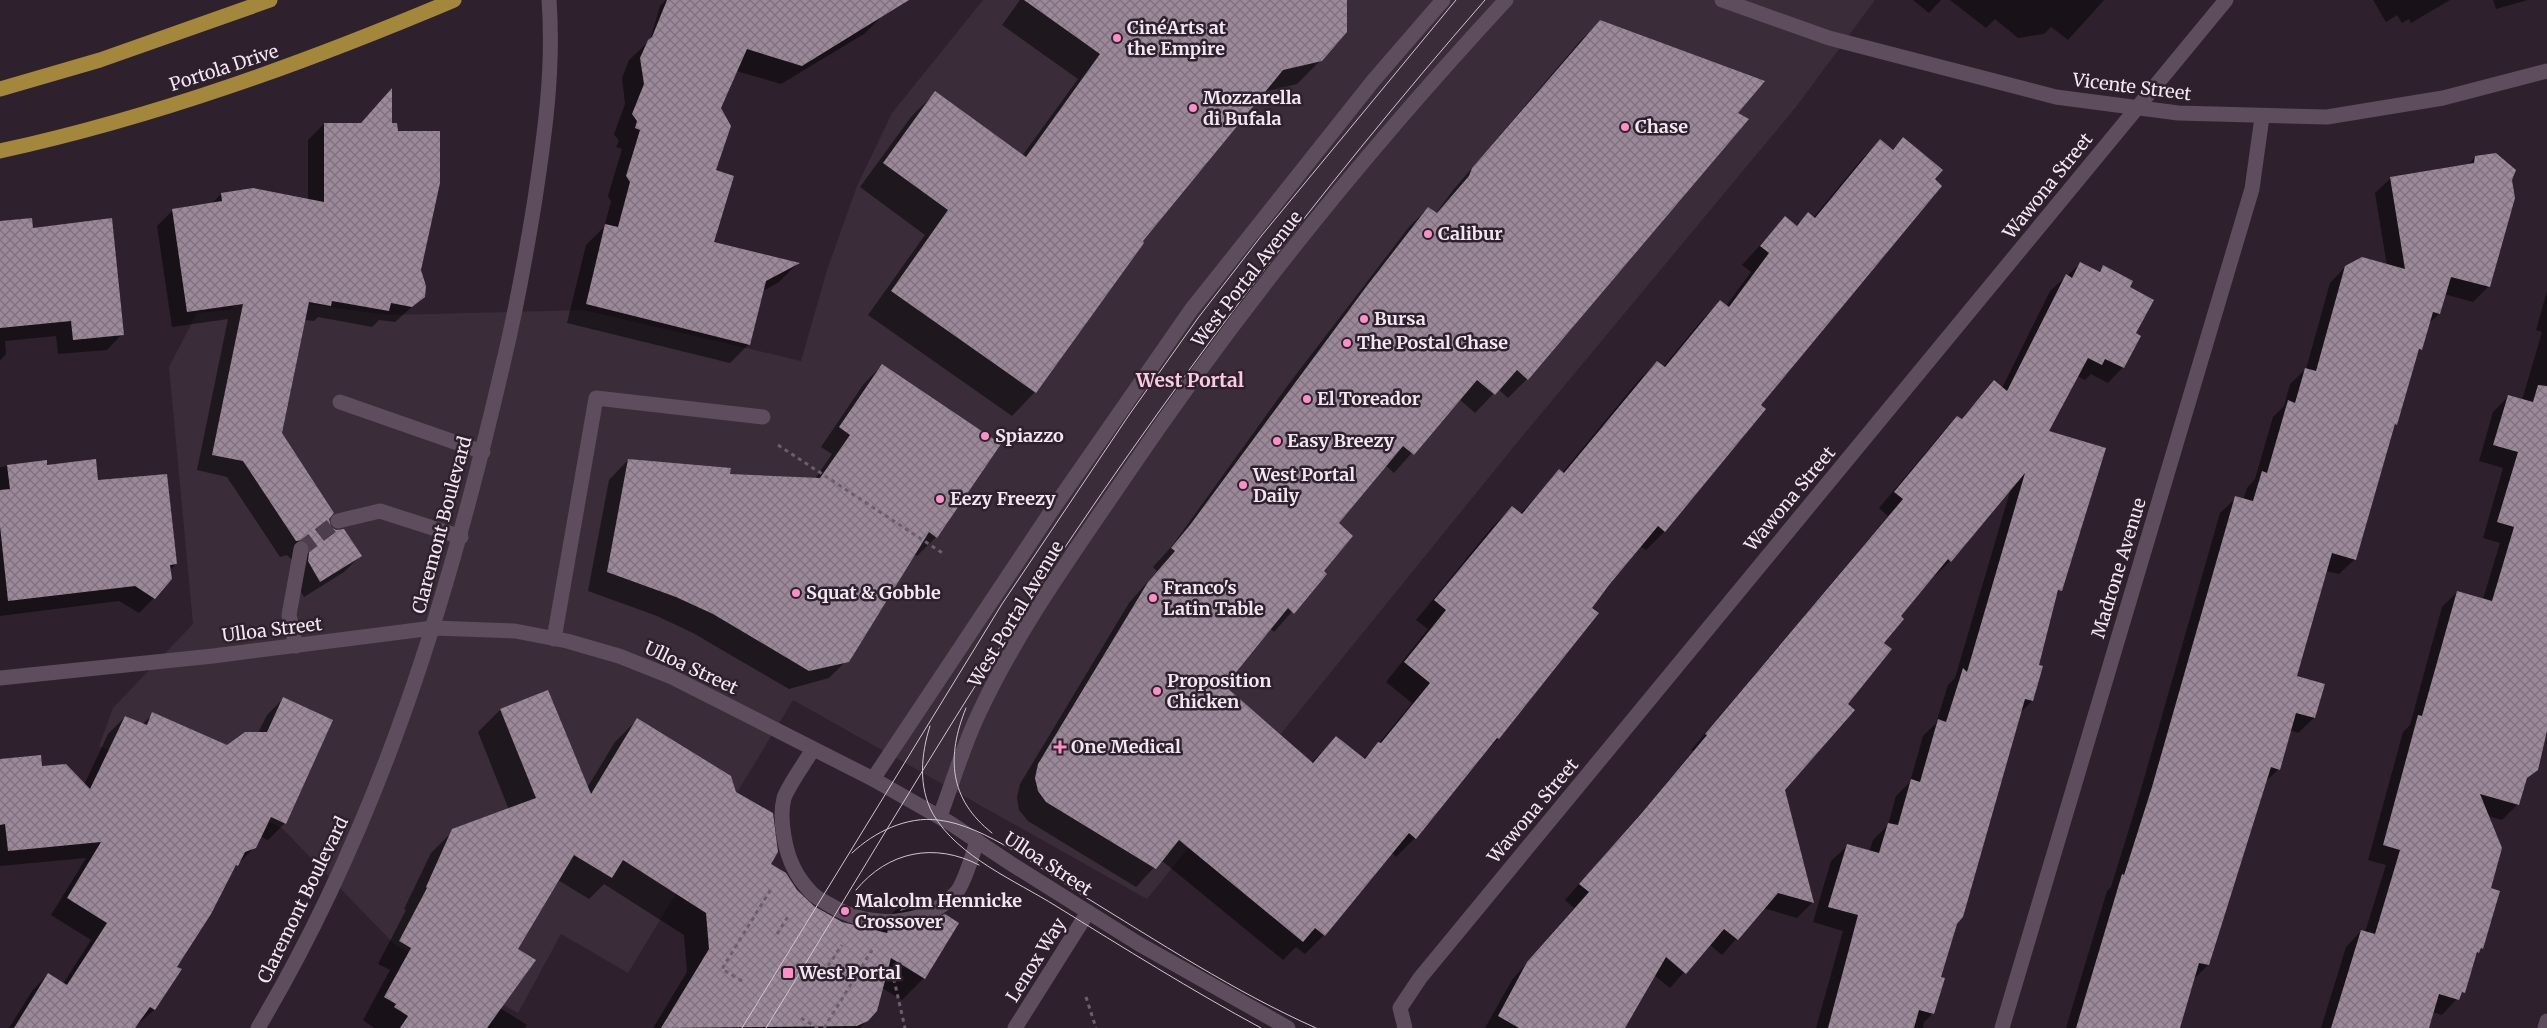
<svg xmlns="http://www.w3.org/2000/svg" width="2547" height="1028" font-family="Merriweather,serif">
	<defs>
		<pattern id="building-cross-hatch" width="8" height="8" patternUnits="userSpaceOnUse" patternTransform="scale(1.25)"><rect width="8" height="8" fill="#9b8899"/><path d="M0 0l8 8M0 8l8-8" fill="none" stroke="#7e717d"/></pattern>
	</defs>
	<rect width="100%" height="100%" fill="#2f202e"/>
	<path fill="#3a2c39" d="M 983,0 L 1875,0 L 1796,107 L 1520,439 L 1147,899 L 793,700 L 628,973 L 561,934 L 518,1013 L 394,944 L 282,828 L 99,746 L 113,708 L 193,624 L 169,367 L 197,313 L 230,310 L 244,295 L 388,315 L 584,310 L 801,361 L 827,270 L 857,186 L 892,113 Z"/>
	<g fill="#0007">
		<path d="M 666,0 L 874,0 L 883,15 L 864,34 L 781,84 L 736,71 L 720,108 L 714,171 L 713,243 L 797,264 L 779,282 L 763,291 L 749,344 L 730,363 L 567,323 L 586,245 L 604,227 L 611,202 L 608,196 L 622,149 L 616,147 L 619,141 L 614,134 L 625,104 L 622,78 L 629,60 L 650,40 L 660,6 Z"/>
		<path d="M 1020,0 L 1346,0 L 1321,60 L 1297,84 L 1264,92 L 1141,242 L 1035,392 L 1012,416 L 868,315 L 925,235 L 860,187 L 911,117 L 935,93 L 1022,156 L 1078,79 L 1002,25 Z"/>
		<path d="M 1913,0 L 1941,0 L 1929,13 Z"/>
		<path d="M 1950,0 L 2104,0 L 2068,40 L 2051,27 L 2044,34 L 2018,38 L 1995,19 L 1986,28 Z"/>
		<path d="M 2373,0 L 2450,0 L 2411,23 L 2409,19 L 2402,23 L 2397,15 L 2386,22 Z"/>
		<path d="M 2493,0 L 2528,0 L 2496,9 Z"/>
		<path d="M 1601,21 L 1736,113 L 1527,379 L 1508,398 L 1498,389 L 1475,413 L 1459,399 L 1394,473 L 1385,465 L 1337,523 L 1322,571 L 1325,574 L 1274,632 L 1270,628 L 1223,686 L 1311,763 L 1336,738 L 1363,759 L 1379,743 L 1412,703 L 1386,682 L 1428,629 L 1416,620 L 1493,526 L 1512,508 L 1520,514 L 1560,471 L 1562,473 L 1638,381 L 1657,362 L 1663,367 L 1701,321 L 1720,302 L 1726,306 L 1751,272 L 1742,265 L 1785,218 L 1796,226 L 1808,214 L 1813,218 L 1861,160 L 1880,141 L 1892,150 L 1903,139 L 1759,406 L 1665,531 L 1646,550 L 1640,546 L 1608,584 L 1498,739 L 1480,757 L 1415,838 L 1396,857 L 1392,853 L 1324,935 L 1305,954 L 1296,947 L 1283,960 L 1161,860 L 1136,887 L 1028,821 L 1019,810 L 1017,797 L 1020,784 L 1129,603 L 1157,571 L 1153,567 L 1172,546 L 1288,385 L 1409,227 L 1428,208 L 1436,213 L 1454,189 L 1581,40 Z"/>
		<path d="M 376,106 L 391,124 L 424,296 L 395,322 L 379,320 L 372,327 L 318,317 L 314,321 L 304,320 L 280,433 L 328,518 L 330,528 L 360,556 L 344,572 L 304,597 L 293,578 L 294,562 L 287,555 L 280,557 L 227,477 L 197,470 L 228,319 L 172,327 L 157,226 L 173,210 L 211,204 L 221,194 L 308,200 L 308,140 L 324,124 L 360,124 Z"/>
		<path d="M 2475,157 L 2511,180 L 2488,287 L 2473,302 L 2444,294 L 2439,314 L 2428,324 L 2421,349 L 2416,354 L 2355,559 L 2339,574 L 2326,571 L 2296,676 L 2324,685 L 2314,718 L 2298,733 L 2290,730 L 2279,769 L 2264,783 L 2208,965 L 2193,980 L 2179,1027 L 2182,1028 L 2066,1028 L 2107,891 L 2111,887 L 2137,803 L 2220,513 L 2236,498 L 2243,500 L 2247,488 L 2255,479 L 2273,417 L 2284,406 L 2290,384 L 2306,369 L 2330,283 L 2345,267 L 2387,266 L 2375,193 L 2391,178 L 2468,165 Z"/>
		<path d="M 0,222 L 32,229 L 122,334 L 107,350 L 58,354 L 56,336 L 5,341 L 6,354 L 0,361 Z"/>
		<path d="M 2080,264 L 2098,272 L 2104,267 L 2128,288 L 2134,333 L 2123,367 L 2108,383 L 2091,374 L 2085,380 L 2077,376 L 2048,432 L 2060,590 L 2056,595 L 2038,666 L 2042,667 L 2032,701 L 2021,712 L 1940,978 L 1933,1013 L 1924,1022 L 1923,1028 L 1816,1028 L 1843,931 L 1813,922 L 1831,861 L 1847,846 L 1869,852 L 1873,840 L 1888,825 L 1896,796 L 1910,782 L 1923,736 L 1936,723 L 1948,685 L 1955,678 L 2011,488 L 1950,561 L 1935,576 L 1933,575 L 1899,616 L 1846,704 L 1784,790 L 1812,903 L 1797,918 L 1763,908 L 1722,955 L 1709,944 L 1670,988 L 1654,975 L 1624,1028 L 1485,1028 L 1512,980 L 1574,908 L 1565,900 L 1625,832 L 1693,751 L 1691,750 L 1888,516 L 1879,508 L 1942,433 L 1958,418 L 1960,420 L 1994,382 L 2002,388 L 2050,291 Z"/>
		<path d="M 2547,291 L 2547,733 L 2536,769 L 2524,782 L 2518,804 L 2502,820 L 2488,816 L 2489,889 L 2482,948 L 2474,957 L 2463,992 L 2442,1015 L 2433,1012 L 2428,1028 L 2321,1028 L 2346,947 L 2361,931 L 2365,932 L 2386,865 L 2368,860 L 2403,732 L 2410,725 L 2442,607 L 2457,592 L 2483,599 L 2500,543 L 2483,538 L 2503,468 L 2479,461 L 2493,412 L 2509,396 L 2522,400 L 2542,332 L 2536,330 Z"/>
		<path d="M 882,365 L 936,537 L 917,556 L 914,554 L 849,658 L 829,678 L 789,689 L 693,633 L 657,616 L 588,591 L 609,480 L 628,460 L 729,475 L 815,479 L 832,454 L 821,447 L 863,385 Z"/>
		<path d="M 46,462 L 46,466 L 96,482 L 176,564 L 170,570 L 154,598 L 139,613 L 119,601 L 0,616 L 0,467 Z"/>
		<path d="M 547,692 L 587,788 L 615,742 L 637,720 L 735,793 L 769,864 L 813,907 L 842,923 L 877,932 L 883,923 L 910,895 L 924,904 L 897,931 L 924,978 L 902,1000 L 882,988 L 867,1020 L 860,1028 L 653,1028 L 687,972 L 684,935 L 604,884 L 589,899 L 558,880 L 517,949 L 500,1008 L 527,1025 L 525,1028 L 374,1028 L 363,1020 L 390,970 L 378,964 L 406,910 L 404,909 L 431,853 L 453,831 L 509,810 L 478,732 L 500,710 Z"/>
		<path d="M 283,699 L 285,823 L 268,840 L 260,836 L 255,847 L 231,871 L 176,967 L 154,1010 L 134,1028 L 9,1028 L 32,991 L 48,974 L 63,984 L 91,940 L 51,915 L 86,858 L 0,866 L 0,760 L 41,768 L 84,785 L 108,734 L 125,717 L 142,725 L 153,714 L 227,747 L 258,733 L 267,715 Z"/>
	</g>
	<g fill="url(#building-cross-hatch)">
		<path d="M 667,0 L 909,0 L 802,66 L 747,49 L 721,108 L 731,126 L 716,170 L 734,176 L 714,242 L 800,263 L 766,281 L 750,345 L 586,304 L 605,224 L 618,227 L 630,182 L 626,176 L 640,130 L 635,128 L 637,121 L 632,114 L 644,84 L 640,58 L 648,40 L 652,37 Z"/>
		<path d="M 1024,0 L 1347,0 L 1347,32 L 1322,61 L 1283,70 L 1143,241 L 1144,243 L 1036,393 L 891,291 L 948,210 L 883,163 L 935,91 L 1026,157 L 1100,54 Z"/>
		<path d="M 1600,20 L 1765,81 L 1738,113 L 1749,119 L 1528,380 L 1517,370 L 1495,395 L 1477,380 L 1414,455 L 1403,446 L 1339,523 L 1353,536 L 1324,571 L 1327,574 L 1294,614 L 1288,608 L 1225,686 L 1313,763 L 1336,736 L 1365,759 L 1378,742 L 1381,743 L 1430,683 L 1404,662 L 1446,610 L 1434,600 L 1512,506 L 1522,514 L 1559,469 L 1564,473 L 1657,361 L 1665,367 L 1720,300 L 1729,307 L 1769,253 L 1760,246 L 1785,216 L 1797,226 L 1808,212 L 1815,218 L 1880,139 L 1893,150 L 1903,137 L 1943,170 L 1935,179 L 1942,186 L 1761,405 L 1766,409 L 1665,532 L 1658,526 L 1609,585 L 1592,608 L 1599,613 L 1499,739 L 1497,738 L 1416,839 L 1409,833 L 1325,936 L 1315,928 L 1303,942 L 1179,840 L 1156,869 L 1046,802 L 1038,791 L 1035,778 L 1038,764 L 1148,582 L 1175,551 L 1171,548 L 1190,525 L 1366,287 L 1428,207 L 1437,213 L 1469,176 L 1472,168 Z"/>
		<path d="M 392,88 L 392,123 L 397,123 L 398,131 L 440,131 L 440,183 L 421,270 L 426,286 L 425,297 L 412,307 L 391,303 L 389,311 L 332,301 L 331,306 L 309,302 L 282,433 L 334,513 L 329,519 L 331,527 L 336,530 L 344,529 L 362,556 L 320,582 L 308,561 L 310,545 L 303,540 L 296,541 L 243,461 L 212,455 L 243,304 L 187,312 L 172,209 L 222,201 L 221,193 L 253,188 L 324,202 L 324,123 L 361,123 Z"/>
		<path d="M 2496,153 L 2516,170 L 2512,180 L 2515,198 L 2490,287 L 2451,277 L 2440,314 L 2433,312 L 2422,350 L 2419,349 L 2397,425 L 2395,424 L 2356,560 L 2332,553 L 2297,676 L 2325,684 L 2315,718 L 2296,713 L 2280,770 L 2271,767 L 2209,965 L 2199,963 L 2180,1028 L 2076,1028 L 2122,874 L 2124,875 L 2152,787 L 2235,496 L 2253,501 L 2262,471 L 2267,473 L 2288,400 L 2295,403 L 2305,368 L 2316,371 L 2345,266 L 2362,257 L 2405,269 L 2390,177 L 2474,163 L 2475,156 Z"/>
		<path d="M 32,218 L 33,228 L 112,218 L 124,335 L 73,340 L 71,321 L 0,328 L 0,221 Z"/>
		<path d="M 2080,262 L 2100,272 L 2103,265 L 2133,281 L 2130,287 L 2154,300 L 2136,333 L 2141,336 L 2124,368 L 2105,359 L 2102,365 L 2088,358 L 2049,431 L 2106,448 L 2062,591 L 2058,590 L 2039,665 L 2043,666 L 2033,701 L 2025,699 L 1963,917 L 1957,924 L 1941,977 L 1945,978 L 1934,1014 L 1919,1010 L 1914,1028 L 1828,1028 L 1858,915 L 1828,907 L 1847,844 L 1879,853 L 1888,823 L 1898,825 L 1911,779 L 1920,782 L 1938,719 L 1946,722 L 1963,668 L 1967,672 L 2025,473 L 1951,562 L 1948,559 L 1901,616 L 1904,619 L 1884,643 L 1892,649 L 1848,704 L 1855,710 L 1785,790 L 1814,903 L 1778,893 L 1738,940 L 1724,929 L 1686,974 L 1666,957 L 1625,1028 L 1519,1028 L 1498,1016 L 1527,962 L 1589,892 L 1579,884 L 1640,815 L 1707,735 L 1705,734 L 1903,499 L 1894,492 L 1957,416 L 1962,419 L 1994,380 L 2007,391 L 2066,274 L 2072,278 Z"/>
		<path d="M 882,364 L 1001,444 L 937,538 L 929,532 L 849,662 L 809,671 L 713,614 L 676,597 L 607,572 L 628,459 L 731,468 L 730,474 L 820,478 L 850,435 L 839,427 Z"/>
		<path d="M 2538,385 L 2547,386 L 2547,731 L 2538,770 L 2527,778 L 2519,805 L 2480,794 L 2502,848 L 2491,888 L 2500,891 L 2483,949 L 2481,948 L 2479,953 L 2477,952 L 2465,993 L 2462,992 L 2459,1000 L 2439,994 L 2429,1028 L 2331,1028 L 2361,930 L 2375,934 L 2400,850 L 2383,845 L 2418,715 L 2422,716 L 2457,591 L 2492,601 L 2514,527 L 2497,522 L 2518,452 L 2493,445 L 2508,395 L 2533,402 Z"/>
		<path d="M 96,459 L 98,480 L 167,474 L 177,564 L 170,565 L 172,579 L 155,599 L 135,586 L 8,601 L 0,526 L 0,490 L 10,489 L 7,465 L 47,460 L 47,465 Z"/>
		<path d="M 548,690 L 591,794 L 637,718 L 731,776 L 736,792 L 773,813 L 778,852 L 771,864 L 786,873 L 797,890 L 814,906 L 842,922 L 887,933 L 888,930 L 915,927 L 945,914 L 959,923 L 925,979 L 891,958 L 877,1011 L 868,1021 L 857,1026 L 661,1028 L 709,949 L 706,913 L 623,860 L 612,878 L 574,855 L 518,949 L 536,960 L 487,1028 L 400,1028 L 408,1016 L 394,1007 L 396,1004 L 384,997 L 411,948 L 399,941 L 427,888 L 426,887 L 452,829 L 536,798 L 500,709 Z"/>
		<path d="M 283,697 L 333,720 L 286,824 L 271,817 L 256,848 L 245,852 L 238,866 L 236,865 L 211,914 L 177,967 L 182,969 L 155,1010 L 150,1007 L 135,1028 L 14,1028 L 48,973 L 67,985 L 107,923 L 67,898 L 101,842 L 8,851 L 5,824 L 0,825 L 0,759 L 41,755 L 42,766 L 66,764 L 90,789 L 125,716 L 147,725 L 152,712 L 227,745 L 245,732 L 267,732 Z"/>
		<path d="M 910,894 L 926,903 L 900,911 Z"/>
	</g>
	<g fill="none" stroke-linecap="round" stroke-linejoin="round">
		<path stroke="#4c3e4b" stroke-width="15" stroke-dasharray="15 8" stroke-linecap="butt" d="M 301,549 L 338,521"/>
		<g stroke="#6c5e6b" stroke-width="3" stroke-dasharray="4 4" stroke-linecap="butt">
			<path d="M 778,445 L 944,554"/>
			<path d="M 777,934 L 789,915"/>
			<path d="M 828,966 L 842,945"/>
			<path d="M 892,971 L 905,1028"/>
			<path d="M 742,981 L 722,969 L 771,889"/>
			<path d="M 1086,997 L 1096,1028"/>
			<path d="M 801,1018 L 818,1028"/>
			<path d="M 824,1028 L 872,950"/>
		</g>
		<g stroke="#5e4d5c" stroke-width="15">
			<path d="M 1722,0 L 1829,38 L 2056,97 L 2178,113 L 2327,117 L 2443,98 L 2547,71"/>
			<path d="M 340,402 L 483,452"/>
			<path d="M 338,521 L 380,511 L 461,537"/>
			<path d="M 554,639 L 596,398 L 763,417"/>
			<path d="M 296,646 L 289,615 L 301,549"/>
			<path d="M 0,678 L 213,656 L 433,628 L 515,631 L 567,641 L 619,656 L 672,677 L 873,779 L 950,823 L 1010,863 L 1139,944 L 1288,1028"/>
			<path d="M 813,749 C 805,763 789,784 784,798 C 781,810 782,825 784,836 C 787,856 795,875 809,890 C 814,897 823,901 830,905 C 869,929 923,928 956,893 C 964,884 973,854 977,841"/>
			<path d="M 873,779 L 1052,510 L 1191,310 L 1373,81 L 1443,0"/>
			<path d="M 940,816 C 953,782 963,746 979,713 C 1018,629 1075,551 1127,474 C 1240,307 1369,148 1506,0"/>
			<path d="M 258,1028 C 381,821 449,597 503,364 C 516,310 526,255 535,199 C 545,133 554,68 549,0"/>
			<path d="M 1015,1028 L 1088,912"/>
			<path d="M 1405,1028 L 1400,1008 L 1420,978 L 2226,0"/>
			<path d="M 2002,1028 L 2252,189 L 2262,117"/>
			<path d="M 2545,1028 L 2547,1021"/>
		</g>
		<g stroke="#a3883c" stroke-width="15">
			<path d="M 0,89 L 100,60 L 270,0"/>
			<path d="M 0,151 C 156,117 307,62 454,0"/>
		</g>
		<g stroke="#d1c5d0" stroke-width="1">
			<path d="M 966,708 C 946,757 949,799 992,833"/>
			<path d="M 930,726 C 921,754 918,787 933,814 C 958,857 1016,881 1056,906 C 1124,948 1191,990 1261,1028"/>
			<path d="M 852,853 C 874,832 907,816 938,820 C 985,825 1042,870 1082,895 C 1157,941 1235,992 1316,1028"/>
			<path d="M 856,890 C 888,851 935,842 979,865"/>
			<path d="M 742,1028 L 1002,604 L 1129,415 L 1198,318 L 1262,235 L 1456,0"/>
			<path d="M 766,1028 C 851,890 933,750 1021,614 C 1161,398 1316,194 1485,0"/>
		</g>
	</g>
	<g fill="#fb8fc6" stroke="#2f202e" stroke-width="2">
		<circle cx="1117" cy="38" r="5"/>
		<circle cx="1193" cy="108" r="5"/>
		<circle cx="1625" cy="127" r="5"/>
		<circle cx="1428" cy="234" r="5"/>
		<circle cx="1364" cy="319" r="5"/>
		<circle cx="1347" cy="343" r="5"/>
		<circle cx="1307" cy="399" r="5"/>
		<circle cx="985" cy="436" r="5"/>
		<circle cx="1277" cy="441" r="5"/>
		<circle cx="1243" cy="485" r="5"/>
		<circle cx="940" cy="499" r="5"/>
		<circle cx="796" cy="593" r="5"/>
		<circle cx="1153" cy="598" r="5"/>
		<circle cx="1157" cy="691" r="5"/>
		<path d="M1057.5 739.5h5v5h5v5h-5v5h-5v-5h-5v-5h5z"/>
		<circle cx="845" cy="911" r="5"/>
		<rect x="782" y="967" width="12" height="12" rx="2.5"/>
	</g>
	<g text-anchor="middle" stroke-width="5" stroke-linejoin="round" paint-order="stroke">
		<g font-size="18" font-weight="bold" fill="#f3e8f2" stroke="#2f202e" text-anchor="start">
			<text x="1127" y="34">CinéArts at<tspan x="1127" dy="21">the Empire</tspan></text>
			<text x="1203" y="104">Mozzarella<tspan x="1203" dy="21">di Bufala</tspan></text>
			<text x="1635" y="133">Chase</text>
			<text x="1438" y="240">Calibur</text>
			<text x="1374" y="325">Bursa</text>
			<text x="1357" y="349">The Postal Chase</text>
			<text x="1317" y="405">El Toreador</text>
			<text x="995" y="442">Spiazzo</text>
			<text x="1287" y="447">Easy Breezy</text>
			<text x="1253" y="481">West Portal<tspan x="1253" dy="21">Daily</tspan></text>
			<text x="950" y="505">Eezy Freezy</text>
			<text x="1163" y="594">Franco's<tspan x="1163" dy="21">Latin Table</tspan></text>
			<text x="806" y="599">Squat &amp; Gobble</text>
			<text x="1167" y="687">Proposition<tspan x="1167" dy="21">Chicken</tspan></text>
			<text x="1071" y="753">One Medical</text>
			<text x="855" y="907">Malcolm Hennicke<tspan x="855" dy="21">Crossover</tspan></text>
			<text x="799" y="979">West Portal</text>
		</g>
		<g font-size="18" fill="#f3e8f2" stroke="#2f202e">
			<text transform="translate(224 68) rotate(-18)" y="6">Portola Drive</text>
			<text transform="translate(2132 87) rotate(7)" y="6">Vicente Street</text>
			<text transform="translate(2048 186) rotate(-51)" y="6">Wawona Street</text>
			<text transform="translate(1247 279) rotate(-52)" y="6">West Portal Avenue</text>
			<text transform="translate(1790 499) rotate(-50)" y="6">Wawona Street</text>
			<text transform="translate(442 525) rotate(-75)" y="6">Claremont Boulevard</text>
			<text transform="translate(2119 568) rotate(-73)" y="6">Madrone Avenue</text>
			<text transform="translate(1016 614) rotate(-59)" y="6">West Portal Avenue</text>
			<text transform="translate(272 630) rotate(-7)" y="6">Ulloa Street</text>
			<text transform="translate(691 668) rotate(25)" y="6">Ulloa Street</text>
			<text transform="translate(1533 811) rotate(-50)" y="6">Wawona Street</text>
			<text transform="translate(1048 864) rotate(33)" y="6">Ulloa Street</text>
			<text transform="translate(303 900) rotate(-64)" y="6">Claremont Boulevard</text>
			<text transform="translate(1036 960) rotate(-58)" y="6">Lenox Way</text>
		</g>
		<g font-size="19" font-weight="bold" fill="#facbe1" stroke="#2f202e">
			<text x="1190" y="387">West Portal</text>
		</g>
	</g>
</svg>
